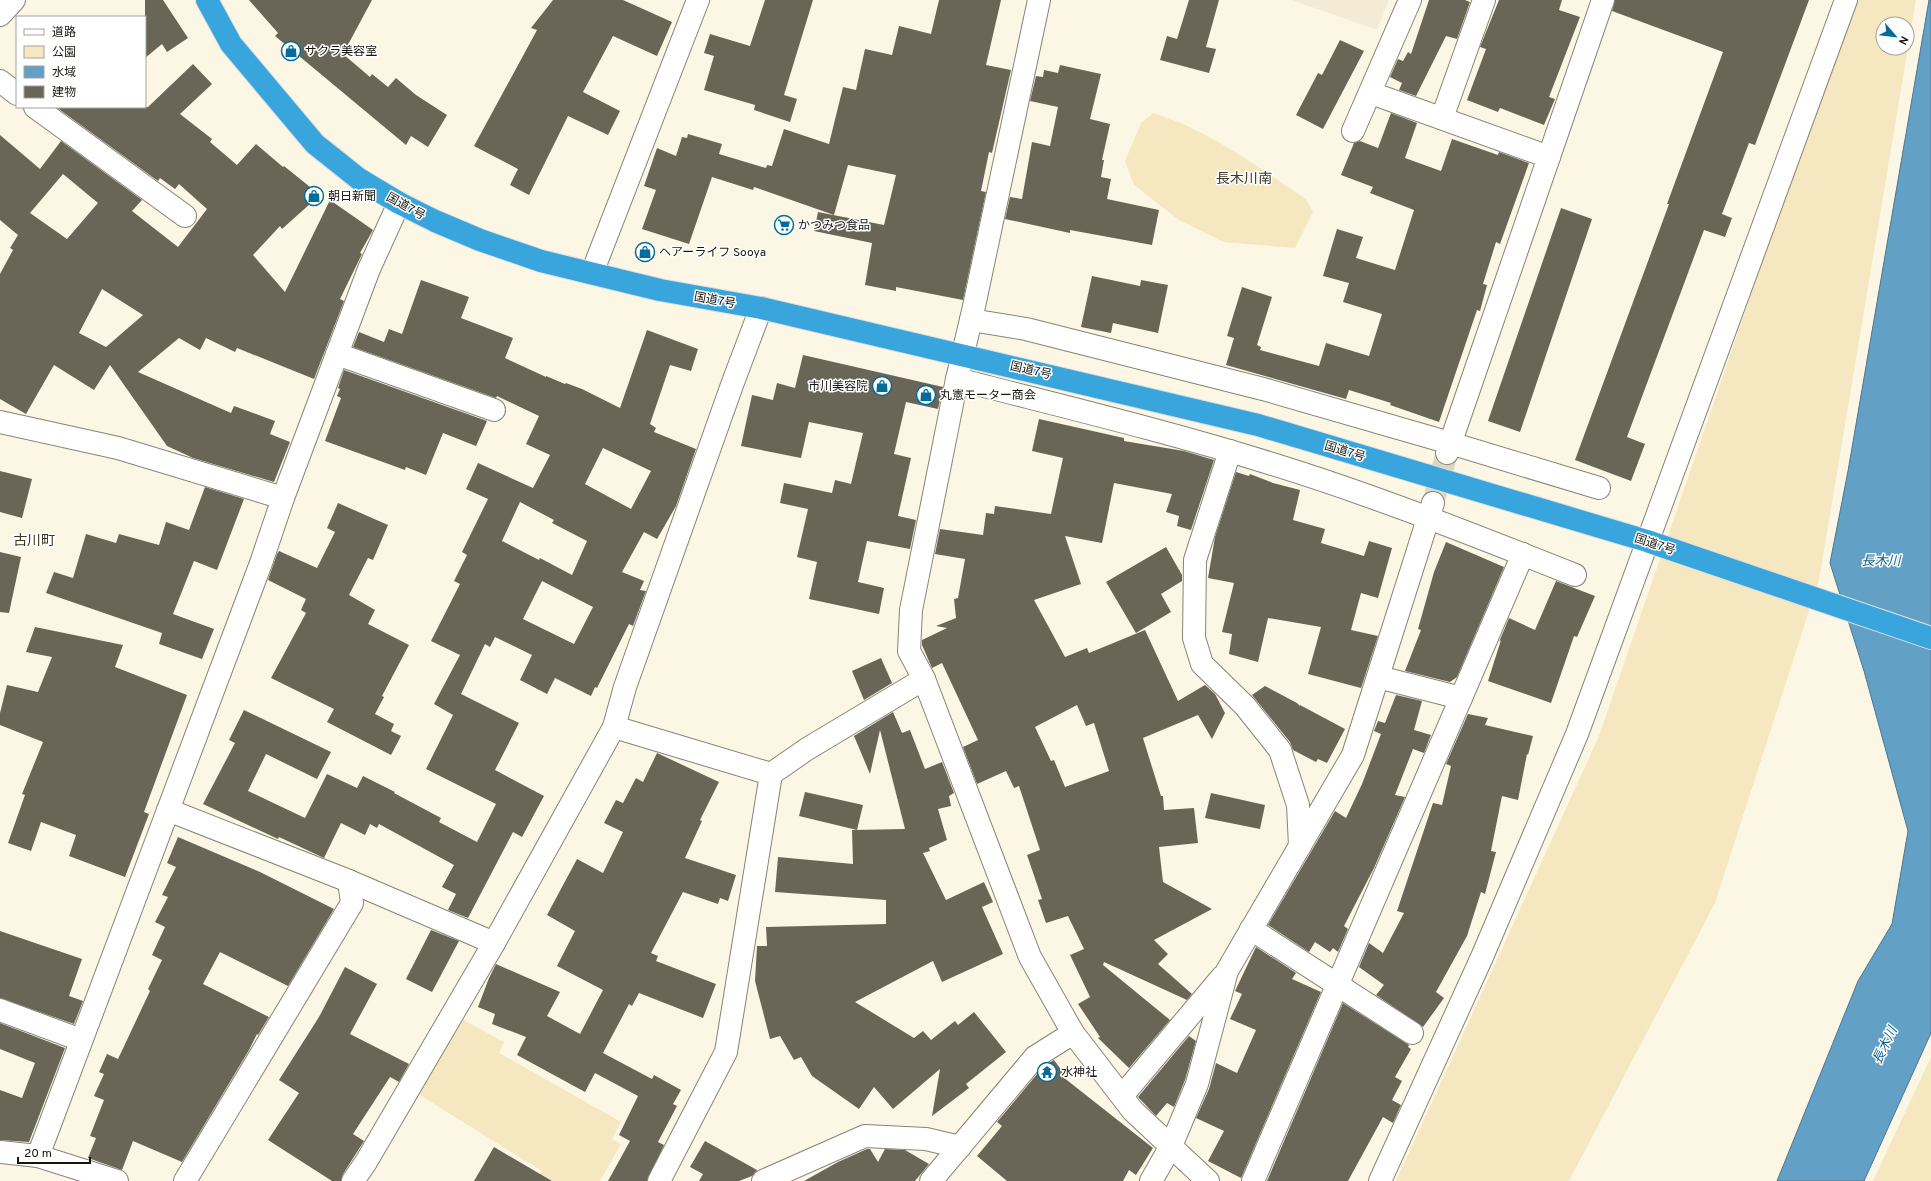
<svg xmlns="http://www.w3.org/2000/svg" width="1931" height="1181" font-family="Overpass,'Noto Sans JP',sans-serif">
	<rect width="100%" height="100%" fill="#fcf7e5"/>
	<path fill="#f3ebd3" d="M 1292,0 L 1389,0 L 1377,30 Z"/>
	<g fill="#f5e8c0" fill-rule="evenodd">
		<path d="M 1855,0 L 1916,0 L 1819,580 L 1715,903 L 1569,1181 L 1396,1181 L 1599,736 L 1797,161 ZM 1883,24 L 1907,24 L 1907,48 L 1883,48 Z"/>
		<path d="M 1153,113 C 1209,130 1258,167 1306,199 L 1313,212 L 1295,248 L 1224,242 L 1179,220 L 1134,185 L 1125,161 L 1141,123 Z"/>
		<path d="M 460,1018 L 504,1042 L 499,1053 L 621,1122 L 612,1139 L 621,1144 L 600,1181 L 536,1181 L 542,1171 L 418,1094 Z"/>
		<path d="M 1931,1057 L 1931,1181 L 1873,1181 Z"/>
	</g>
	<path fill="#62a0c5" stroke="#4c778f" d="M 1929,0 L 1931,0 L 1931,1033 L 1864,1181 L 1777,1181 L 1858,981 L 1892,924 L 1908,831 L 1864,671 L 1830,563 L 1848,471 Z"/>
	<g fill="#6a6657" fill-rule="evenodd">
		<path d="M 145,0 L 163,0 L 188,38 L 167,52 L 162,44 L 145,58 Z"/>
		<path d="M 249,0 L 372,0 L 343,54 L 370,77 L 372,74 L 388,87 L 396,78 L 416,95 L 447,115 L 428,147 L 411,136 L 406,145 L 275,36 L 278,33 Z"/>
		<path d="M 553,0 L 623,0 L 672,22 L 657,56 L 613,36 L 583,92 L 620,111 L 608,135 L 568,116 L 529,195 L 510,185 L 518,169 L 474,146 L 537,30 L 531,28 Z"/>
		<path d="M 765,0 L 813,0 L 784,95 L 797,99 L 790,122 L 754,110 L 755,105 L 704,90 L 714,56 L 704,53 L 710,34 L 750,46 Z"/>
		<path d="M 939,0 L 1001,0 L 986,65 L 1011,70 L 992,153 L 989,152 L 981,191 L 986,192 L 963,300 L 896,287 L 896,291 L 865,285 L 872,243 L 814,231 L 818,212 L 884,225 L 896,175 L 848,165 L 834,215 L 754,187 L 753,190 L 712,177 L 689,244 L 642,229 L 656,190 L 644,186 L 657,148 L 676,156 L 682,137 L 687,138 L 688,134 L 722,144 L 719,154 L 766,168 L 767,165 L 772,166 L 784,129 L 829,144 L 843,87 L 856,90 L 865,49 L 892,55 L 899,26 L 931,34 Z"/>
		<path d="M 1189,0 L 1219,0 L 1206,47 L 1216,49 L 1209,73 L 1160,60 L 1167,36 L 1177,39 Z"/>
		<path d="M 1429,0 L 1465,0 L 1470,2 L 1457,39 L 1446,36 L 1416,96 L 1399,90 L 1402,83 L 1390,77 L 1398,59 L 1403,61 L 1408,52 L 1411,54 Z"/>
		<path d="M 1499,0 L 1562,0 L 1559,10 L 1580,17 L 1549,97 L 1555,99 L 1544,125 L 1500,108 L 1498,112 L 1467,100 L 1486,49 L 1480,47 Z"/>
		<path d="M 1615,0 L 1809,0 L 1755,145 L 1749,143 L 1722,214 L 1732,218 L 1725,237 L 1704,230 L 1627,437 L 1645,444 L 1631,481 L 1575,460 L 1669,204 L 1667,204 L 1723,52 L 1612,11 Z"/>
		<path d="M 1340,40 L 1364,51 L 1323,129 L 1296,115 L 1318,73 L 1322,75 Z"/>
		<path d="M 193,64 L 212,84 L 180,114 L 212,139 L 210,142 L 237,165 L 256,144 L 283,167 L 284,166 L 320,195 L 282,229 L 280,226 L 253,255 L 285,292 L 330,200 L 373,230 L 360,253 L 362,254 L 340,299 L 344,301 L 314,379 L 237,348 L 235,352 L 206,338 L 200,350 L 179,338 L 138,372 L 231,413 L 234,406 L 275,421 L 270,434 L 290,442 L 274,482 L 193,458 L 167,446 L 110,365 L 94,390 L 54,365 L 26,414 L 0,399 L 0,274 L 13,250 L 10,248 L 18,235 L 0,220 L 0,135 L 40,169 L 61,141 L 142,200 L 132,211 L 178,247 L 207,209 L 179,184 L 175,189 L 160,178 L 158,181 L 56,107 L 148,107 ZM 63,174 L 98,203 L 67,239 L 30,213 ZM 102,289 L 143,315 L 106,347 L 79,333 Z"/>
		<path d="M 1060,65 L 1101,74 L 1090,119 L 1110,124 L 1102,160 L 1104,160 L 1101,177 L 1111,179 L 1107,199 L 1159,210 L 1152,245 L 1070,230 L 1070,233 L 1005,219 L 1010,197 L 1022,199 L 1032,142 L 1050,146 L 1058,107 L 1030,101 L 1036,76 L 1043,77 L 1044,70 L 1058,73 Z"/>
		<path d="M 1391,113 L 1417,123 L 1405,158 L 1441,171 L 1452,139 L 1498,155 L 1499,152 L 1529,163 L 1500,244 L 1496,242 L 1483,284 L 1487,285 L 1480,311 L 1477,310 L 1439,422 L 1390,405 L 1391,403 L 1349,390 L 1346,399 L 1226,365 L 1234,338 L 1227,336 L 1242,287 L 1272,297 L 1257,345 L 1261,347 L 1260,350 L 1319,366 L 1326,343 L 1369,356 L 1382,314 L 1343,302 L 1349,283 L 1323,276 L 1337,229 L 1363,237 L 1356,258 L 1395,270 L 1414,210 L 1370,193 L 1373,187 L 1341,175 L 1354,143 L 1360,141 L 1378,148 Z"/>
		<path d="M 1561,208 L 1592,219 L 1520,432 L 1488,421 Z"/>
		<path d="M 1092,276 L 1140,286 L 1141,280 L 1168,285 L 1158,333 L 1113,323 L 1111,333 L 1081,327 Z"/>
		<path d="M 421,280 L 469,297 L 461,318 L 513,338 L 505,358 L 546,377 L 546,376 L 565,384 L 566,383 L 582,389 L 620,408 L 647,330 L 698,349 L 691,371 L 670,365 L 650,424 L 656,428 L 654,432 L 696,449 L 676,506 L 657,539 L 644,532 L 622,572 L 644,581 L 640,590 L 646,591 L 633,626 L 629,624 L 597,688 L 595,687 L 591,696 L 555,678 L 547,694 L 520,680 L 532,655 L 495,637 L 490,647 L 485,644 L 461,694 L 519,723 L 495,770 L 544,796 L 522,837 L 513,832 L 468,918 L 448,910 L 456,894 L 442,887 L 454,865 L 379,824 L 377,828 L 370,824 L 365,835 L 341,823 L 324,858 L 279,837 L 278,839 L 203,804 L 235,743 L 229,740 L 244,710 L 331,752 L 317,779 L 266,754 L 248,791 L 305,818 L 327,774 L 357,788 L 363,776 L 395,792 L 394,793 L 441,818 L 439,822 L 477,842 L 496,804 L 426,769 L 453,715 L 434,704 L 460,655 L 431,641 L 460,584 L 454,581 L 467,555 L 462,552 L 488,499 L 466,489 L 478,463 L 533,488 L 550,455 L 526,444 L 539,416 L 497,396 L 496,398 L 353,347 L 359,332 L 384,342 L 389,329 L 402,334 ZM 603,448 L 651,471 L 631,509 L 585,484 ZM 520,502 L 554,520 L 552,523 L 587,541 L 572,575 L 540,558 L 539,560 L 502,541 ZM 542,581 L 593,607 L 574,644 L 523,619 Z"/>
		<path d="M 803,355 L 943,387 L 938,409 L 906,402 L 894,454 L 911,458 L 898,516 L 916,520 L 910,549 L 867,541 L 858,582 L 884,588 L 879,614 L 809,599 L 817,562 L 797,557 L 808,509 L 780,503 L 784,483 L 832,493 L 835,480 L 851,484 L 863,433 L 809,422 L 801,458 L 741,446 L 752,395 L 773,400 L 777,383 L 795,388 Z"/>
		<path d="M 344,370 L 487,421 L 476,446 L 443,433 L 426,475 L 406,467 L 405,470 L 325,441 L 341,398 L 337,396 L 340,389 L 338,388 Z"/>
		<path d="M 1039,419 L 1124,438 L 1124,441 L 1184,451 L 1214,460 L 1191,530 L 1177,526 L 1179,516 L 1166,512 L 1172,494 L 1114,483 L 1102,543 L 1065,536 L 1081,584 L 1034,600 L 1065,657 L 1087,648 L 1089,653 L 1145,630 L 1178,701 L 1205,685 L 1215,694 L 1225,713 L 1212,739 L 1198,715 L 1143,738 L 1161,796 L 1163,796 L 1164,810 L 1194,808 L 1198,843 L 1159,847 L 1163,882 L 1212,909 L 1154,940 L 1168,954 L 1158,964 L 1192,994 L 1187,1000 L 1104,962 L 1103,965 L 1170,1020 L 1129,1068 L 1098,1038 L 1100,1037 L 1078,1004 L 1090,997 L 1070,955 L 1084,949 L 1068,916 L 1046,923 L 1038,900 L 1042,899 L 1027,855 L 1040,850 L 1019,786 L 1014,788 L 1006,771 L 977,784 L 963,747 L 978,740 L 942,663 L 932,668 L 922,645 L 922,640 L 947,628 L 936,626 L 956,618 L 954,599 L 958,598 L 965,559 L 935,554 L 940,529 L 983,535 L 986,513 L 994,514 L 995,506 L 1051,514 L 1063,458 L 1032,451 ZM 1077,705 L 1086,726 L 1094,723 L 1109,771 L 1065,787 L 1054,760 L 1051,761 L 1035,727 Z"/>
		<path d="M 0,471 L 32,479 L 22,518 L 0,512 Z"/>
		<path d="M 1236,472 L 1249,476 L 1250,474 L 1273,483 L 1300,490 L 1293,520 L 1325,529 L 1321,543 L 1364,556 L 1369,541 L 1392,548 L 1378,598 L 1361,593 L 1351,630 L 1378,636 L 1361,688 L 1308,674 L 1321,627 L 1268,618 L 1258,662 L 1229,654 L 1232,634 L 1222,632 L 1234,583 L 1208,578 L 1215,537 Z"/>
		<path d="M 205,487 L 244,499 L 217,570 L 194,561 L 173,614 L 214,629 L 202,659 L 159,644 L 162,633 L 46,593 L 54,572 L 73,578 L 86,534 L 116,543 L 119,534 L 159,545 L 166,522 L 189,530 Z"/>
		<path d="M 338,503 L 388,525 L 373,560 L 368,558 L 349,595 L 375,610 L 368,624 L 409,645 L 382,696 L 384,697 L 375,714 L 394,724 L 391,731 L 401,736 L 391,755 L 327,722 L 334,709 L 271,678 L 306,613 L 301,610 L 306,599 L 268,580 L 277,554 L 279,551 L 317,568 L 335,532 L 327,528 Z"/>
		<path d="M 1446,542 L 1504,567 L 1457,677 L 1450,682 L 1405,671 L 1421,630 L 1418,629 L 1434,572 Z"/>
		<path d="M 1166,547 L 1182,575 L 1182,581 L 1161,594 L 1171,612 L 1136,633 L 1106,582 Z"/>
		<path d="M 0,552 L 21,557 L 9,613 L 0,612 Z"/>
		<path d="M 1556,581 L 1595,596 L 1577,637 L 1574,636 L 1551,703 L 1488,681 L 1501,640 L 1499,642 L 1509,618 L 1535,630 Z"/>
		<path d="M 35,627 L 123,645 L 115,667 L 187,695 L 144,812 L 149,814 L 125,877 L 69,856 L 76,835 L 41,822 L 31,851 L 8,843 L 25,795 L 22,794 L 43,742 L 0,725 L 0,713 L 7,685 L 38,692 L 52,657 L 26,652 Z"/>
		<path d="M 881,658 L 892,683 L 864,700 L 852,671 Z"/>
		<path d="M 1265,686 L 1297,703 L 1300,706 L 1300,705 L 1345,729 L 1327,763 L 1318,759 L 1316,762 L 1293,750 L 1290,742 L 1252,695 Z"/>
		<path d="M 1396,695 L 1422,701 L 1414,730 L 1431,735 L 1424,753 L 1413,749 L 1395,795 L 1405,797 L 1374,868 L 1344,926 L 1348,929 L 1338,952 L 1333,948 L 1330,952 L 1315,942 L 1309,952 L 1268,925 L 1335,811 L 1346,818 L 1362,784 L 1381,734 L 1374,731 L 1378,721 L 1385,723 Z"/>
		<path d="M 893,712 L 902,733 L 910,730 L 925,769 L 942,762 L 954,793 L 949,796 L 951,806 L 938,809 L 947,840 L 929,848 L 930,851 L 923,853 L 946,900 L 984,882 L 993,902 L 982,907 L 1003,954 L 942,982 L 933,961 L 855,1002 L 914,1038 L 923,1031 L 931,1040 L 955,1021 L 958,1025 L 974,1012 L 1006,1052 L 966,1084 L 969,1088 L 932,1116 L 940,1069 L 893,1109 L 874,1087 L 859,1109 L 812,1076 L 801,1057 L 794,1060 L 780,1036 L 770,1039 L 755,981 L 757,946 L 767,946 L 766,927 L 886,924 L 886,900 L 775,892 L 778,857 L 853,864 L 852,830 L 905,829 L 880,730 L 870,774 L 854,736 Z"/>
		<path d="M 1468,714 L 1488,718 L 1485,725 L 1533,736 L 1528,755 L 1527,754 L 1518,800 L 1502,796 L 1491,851 L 1496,852 L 1485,894 L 1481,892 L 1467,936 L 1436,992 L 1444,998 L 1423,1027 L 1376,995 L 1384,985 L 1359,967 L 1369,943 L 1383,953 L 1404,913 L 1397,911 L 1433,803 L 1442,805 L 1451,766 L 1446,764 Z"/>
		<path d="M 657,753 L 719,782 L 700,820 L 702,821 L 685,858 L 736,875 L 728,901 L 720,898 L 718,904 L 683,892 L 651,953 L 658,956 L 656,961 L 716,984 L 703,1018 L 639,993 L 632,1006 L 629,1004 L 603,1053 L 652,1079 L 654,1075 L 681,1090 L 673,1104 L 677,1106 L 658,1142 L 664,1145 L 647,1181 L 608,1181 L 630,1141 L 619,1135 L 638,1096 L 595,1073 L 585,1092 L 517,1055 L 526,1037 L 492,1024 L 495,1014 L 478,1007 L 489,978 L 496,964 L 560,992 L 547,1016 L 580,1034 L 603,990 L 557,966 L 575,931 L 547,915 L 577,859 L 603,873 L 623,832 L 604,823 L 616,800 L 623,803 L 636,778 L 643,782 Z"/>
		<path d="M 805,792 L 863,805 L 857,830 L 799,816 Z"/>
		<path d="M 1211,793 L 1265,805 L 1260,829 L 1205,818 Z"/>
		<path d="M 178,837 L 260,872 L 334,909 L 288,986 L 220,952 L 203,984 L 269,1017 L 258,1035 L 257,1034 L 249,1050 L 182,1162 L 133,1141 L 122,1170 L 88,1158 L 96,1138 L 90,1136 L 104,1100 L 94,1096 L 104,1074 L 99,1072 L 107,1054 L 118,1059 L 150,991 L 148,989 L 162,960 L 152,955 L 165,927 L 155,922 L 168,897 L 162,895 L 176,867 L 167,863 Z"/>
		<path d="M 431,930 L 459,941 L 432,992 L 406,979 Z"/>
		<path d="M 0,931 L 82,959 L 69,996 L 83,1001 L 74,1024 L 0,998 Z"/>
		<path d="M 1256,947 L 1296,973 L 1292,979 L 1321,992 L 1241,1178 L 1208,1161 L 1224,1131 L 1196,1118 L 1209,1089 L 1216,1063 L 1237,1073 L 1256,1030 L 1230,1019 L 1242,994 L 1235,991 Z"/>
		<path d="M 345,967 L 377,984 L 350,1034 L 409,1064 L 399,1082 L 390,1077 L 353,1134 L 364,1141 L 343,1174 L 341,1181 L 332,1181 L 268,1140 L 299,1093 L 279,1080 L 319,1017 Z"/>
		<path d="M 1343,1003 L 1409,1045 L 1408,1047 L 1411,1049 L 1395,1077 L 1402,1081 L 1392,1100 L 1401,1105 L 1393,1123 L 1383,1117 L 1348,1181 L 1267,1181 Z"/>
		<path d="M 0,1023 L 65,1048 L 29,1142 L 0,1140 L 0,1090 L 22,1098 L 35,1063 L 0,1049 Z"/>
		<path d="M 1189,1036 L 1196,1041 L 1185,1080 L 1174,1107 L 1167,1103 L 1156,1116 L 1138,1097 Z"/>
		<path d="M 1054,1060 L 1065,1075 L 1063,1077 L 1153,1148 L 1136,1175 L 1129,1170 L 1123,1181 L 1007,1181 L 977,1156 L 1002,1126 L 997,1122 L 1043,1067 Z"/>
		<path d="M 705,1141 L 757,1170 L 752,1176 L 739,1181 L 699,1181 L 703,1174 L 690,1167 Z"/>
		<path d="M 494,1147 L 552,1181 L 474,1181 Z"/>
		<path d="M 867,1149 L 870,1149 L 878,1162 L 885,1149 L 905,1150 L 929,1164 L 915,1181 L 804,1181 L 838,1162 Z"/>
	</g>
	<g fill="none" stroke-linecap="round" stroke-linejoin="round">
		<path stroke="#dad5c5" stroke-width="22" stroke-dasharray="22 11" stroke-linecap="butt" d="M 1433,503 L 1447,453"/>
		<g stroke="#888474" stroke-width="24">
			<g id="minor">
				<path d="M 1039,0 L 973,311 L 957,379 L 911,610 L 909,651 L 924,679 L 1030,957 L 1073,1033 L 1133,1111 L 1208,1181"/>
				<path d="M 0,15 L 14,0"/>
				<path d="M 0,81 L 17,94"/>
				<path d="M 1371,93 L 1549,157"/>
				<path d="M 35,107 L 185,216"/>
				<path d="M 1442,118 L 1484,0"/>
				<path d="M 1353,131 L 1410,0"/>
				<path d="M 592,273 L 698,0"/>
				<path d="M 971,320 L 1026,329 L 1263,389 L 1450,443 L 1599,488"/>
				<path d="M 337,354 L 494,410"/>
				<path d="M 957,379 C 1061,406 1166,431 1269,463 C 1373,495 1474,535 1575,575"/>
				<path d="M 0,422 L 118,448 L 283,498"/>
				<path d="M 1230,451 L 1195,560 L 1194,638 L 1202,664 L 1245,706 L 1280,750 L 1298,805 L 1300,846"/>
				<path d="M 1447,453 L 1603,0"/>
				<path d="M 1378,677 L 1461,698"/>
				<path d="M 614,727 L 771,774 L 726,1052 L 659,1181"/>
				<path d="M 771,774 L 807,749 L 924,679"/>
				<path d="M 168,810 L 349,881 L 352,903 L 185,1181"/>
				<path d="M 349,881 L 494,943"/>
				<path d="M 1251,929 L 1412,1033"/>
				<path d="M 0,1010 L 81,1040"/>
				<path d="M 1122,1096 L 1222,977"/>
				<path d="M 0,1152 L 38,1156 L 117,1181"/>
				<path d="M 38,1156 L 261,563 L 283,498 L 369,269 L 399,203"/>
				<path d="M 353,1181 L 366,1162 L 494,943 L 614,727 L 625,687 L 732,385 L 761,308"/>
				<path d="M 763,1181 L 865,1136 L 926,1139 L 960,1147"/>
				<path d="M 931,1181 L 1035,1057 L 1073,1033"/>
				<path d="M 1151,1181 L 1171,1146 L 1197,1084 L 1227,971 L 1353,755 L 1433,503"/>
				<path d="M 1253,1181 L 1523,554"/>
				<path d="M 1380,1181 L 1482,957 L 1577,734 L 1846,0"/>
			</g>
		</g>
		<g stroke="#dfdede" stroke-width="24">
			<path id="highway" d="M 207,0 L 231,44 L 315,144 L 359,179 L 399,203 L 435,221 L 480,240 L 541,261 L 660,290 L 761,308 L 1258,425 L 1647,541 L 1931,638"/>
		</g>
		<use href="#minor" stroke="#fff" stroke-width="22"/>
		<use href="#highway" stroke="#38a5dd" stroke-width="22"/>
	</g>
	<defs>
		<g id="shop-ring" transform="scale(1)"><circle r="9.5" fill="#fff" stroke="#026d9a" stroke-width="1.5"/><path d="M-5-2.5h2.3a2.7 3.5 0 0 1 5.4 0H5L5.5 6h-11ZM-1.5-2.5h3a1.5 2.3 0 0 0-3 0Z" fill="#026d9a"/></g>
		<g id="supermarket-ring" transform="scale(1)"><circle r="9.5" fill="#fff" stroke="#026d9a" stroke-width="1.5"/><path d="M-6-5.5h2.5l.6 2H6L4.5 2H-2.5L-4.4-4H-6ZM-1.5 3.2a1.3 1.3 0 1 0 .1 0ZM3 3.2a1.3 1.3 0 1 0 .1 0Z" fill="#026d9a"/></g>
		<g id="temple-ring" transform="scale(1)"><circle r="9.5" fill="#fff" stroke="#026d9a" stroke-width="1.5"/><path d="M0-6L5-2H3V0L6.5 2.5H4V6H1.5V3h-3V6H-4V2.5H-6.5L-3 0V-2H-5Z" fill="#026d9a"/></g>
	</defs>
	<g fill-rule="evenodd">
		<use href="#shop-ring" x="291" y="51"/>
		<use href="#shop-ring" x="314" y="196"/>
		<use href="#supermarket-ring" x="784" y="225"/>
		<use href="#shop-ring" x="645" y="252"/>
		<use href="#shop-ring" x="882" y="386"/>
		<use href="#shop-ring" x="926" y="395"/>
		<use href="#temple-ring" x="1047" y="1072"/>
	</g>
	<g text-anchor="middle" stroke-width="3" stroke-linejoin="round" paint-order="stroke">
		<g font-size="12" fill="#181610" stroke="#fff" text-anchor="start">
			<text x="305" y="55">サクラ美容室</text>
			<text x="328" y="200">朝日新聞</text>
			<text x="798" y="229">かつみつ食品</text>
			<text x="659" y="256">ヘアーライフ Sooya</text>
			<text x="868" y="390" text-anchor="end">市川美容院</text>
			<text x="940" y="399">丸憲モーター商会</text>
			<text x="1061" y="1076">水神社</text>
		</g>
		<g font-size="12" fill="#181610" stroke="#fff">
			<text transform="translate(406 206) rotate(29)" y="4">国道7号</text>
			<text transform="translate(715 300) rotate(10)" y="4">国道7号</text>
			<text transform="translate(1031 370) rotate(13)" y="4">国道7号</text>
			<text transform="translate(1345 451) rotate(17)" y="4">国道7号</text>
			<text transform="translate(1655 544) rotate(18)" y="4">国道7号</text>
		</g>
		<g font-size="13" font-style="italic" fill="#125f84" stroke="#fff">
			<text x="1881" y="565">長木川</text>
			<text transform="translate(1884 1045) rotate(-64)" y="5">長木川</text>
		</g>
		<g font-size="14" fill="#3a3628" stroke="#fff">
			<text x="1244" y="183">長木川南</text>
			<text x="34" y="545">古川町</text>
		</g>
	</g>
	<rect x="16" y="16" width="130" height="92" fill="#ffffff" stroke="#a3a29f"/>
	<rect x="24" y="29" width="20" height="6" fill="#ffffff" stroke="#a3a29f"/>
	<text x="52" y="36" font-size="12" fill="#181610">道路</text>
	<rect x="24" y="46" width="20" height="12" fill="#f5e8c0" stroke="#a3a29f"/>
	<text x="52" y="56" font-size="12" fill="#181610">公園</text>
	<rect x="24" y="66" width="20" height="12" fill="#62a0c5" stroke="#a3a29f"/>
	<text x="52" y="76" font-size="12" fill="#181610">水域</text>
	<rect x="24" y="86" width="20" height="12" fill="#6a6657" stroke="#a3a29f"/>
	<text x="52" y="96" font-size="12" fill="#181610">建物</text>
	<g transform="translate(1895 36) rotate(118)"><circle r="19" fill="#ffffff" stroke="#a3a29f"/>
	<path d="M0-3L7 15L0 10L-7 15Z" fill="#026d9a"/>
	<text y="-6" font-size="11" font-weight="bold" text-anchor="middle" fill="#181610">N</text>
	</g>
	<path d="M18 1157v6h72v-6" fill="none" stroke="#181610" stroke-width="2"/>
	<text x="24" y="1157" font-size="12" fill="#181610" stroke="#ffffff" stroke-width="3" paint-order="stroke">20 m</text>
</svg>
